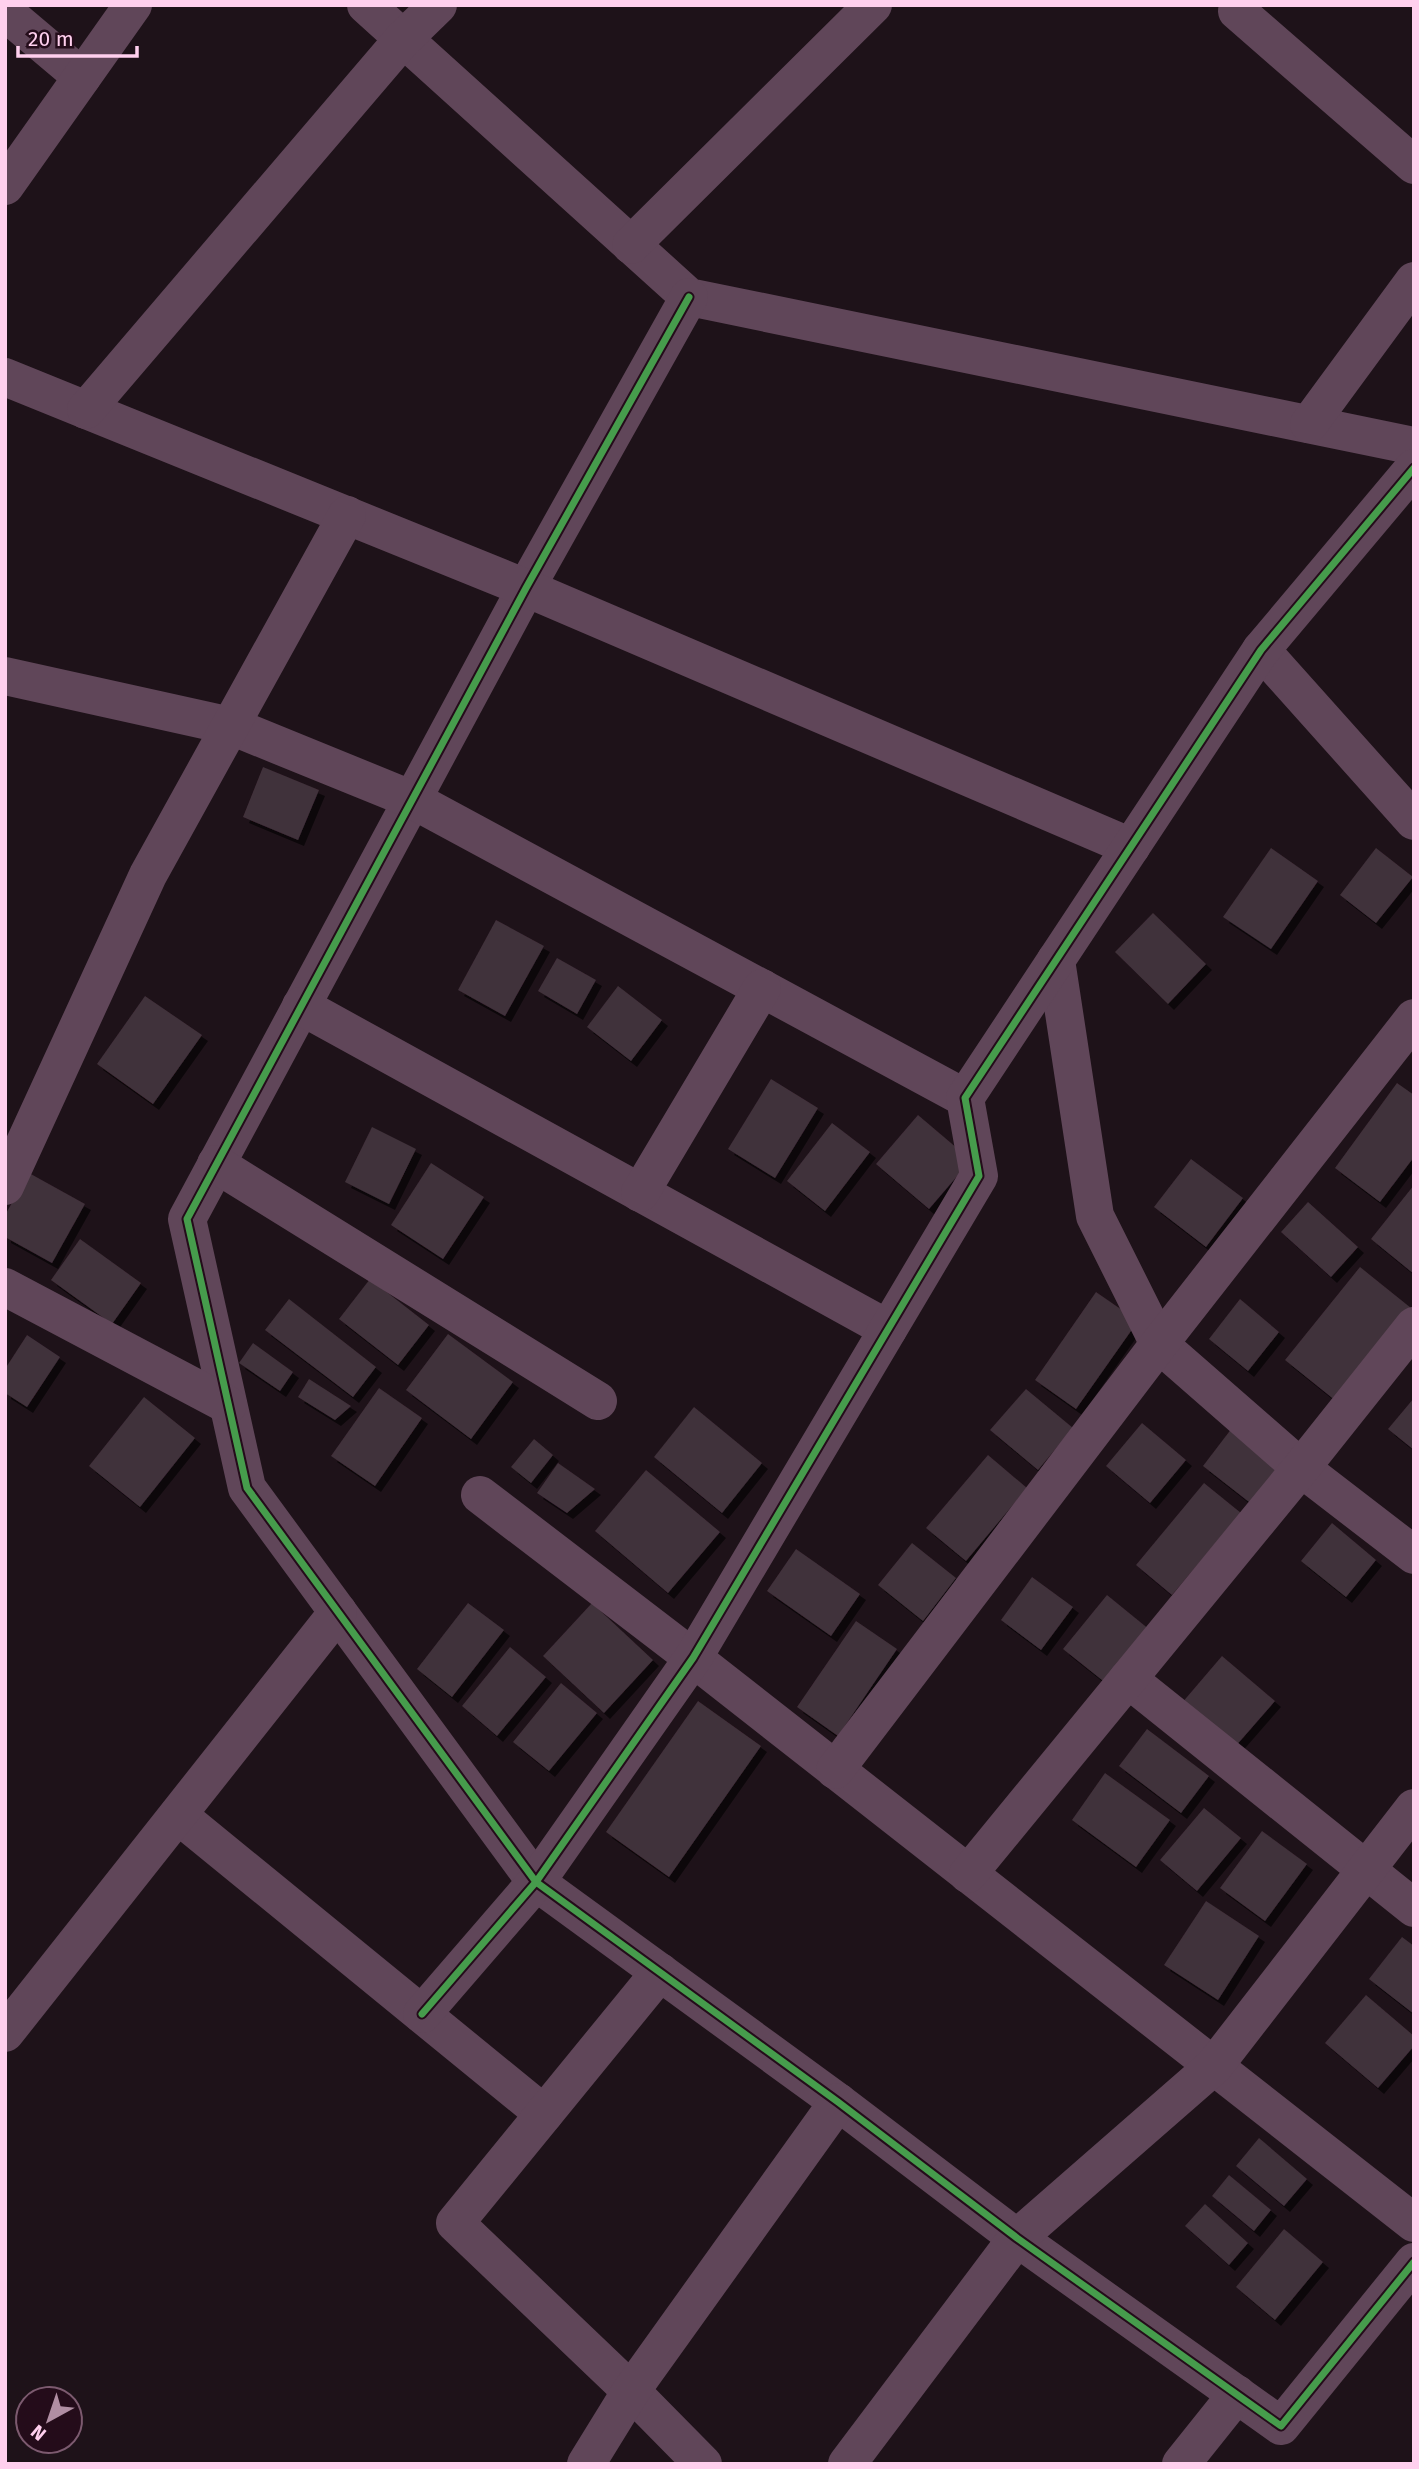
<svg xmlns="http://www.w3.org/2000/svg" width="1419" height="2469" font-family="'Fira Sans',sans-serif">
	<defs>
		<filter id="shadow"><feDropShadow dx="6" dy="6" stdDeviation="0" flood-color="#0009"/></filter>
	</defs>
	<rect width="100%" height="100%" fill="#1e1219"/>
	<g fill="#41303a" filter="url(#shadow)">
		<path d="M 263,767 L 319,790 L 298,840 L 243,817 Z"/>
		<path d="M 1271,848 L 1318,881 L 1271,949 L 1223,917 Z"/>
		<path d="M 1376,848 L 1413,877 L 1376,923 L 1340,895 Z"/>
		<path d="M 1153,913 L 1206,964 L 1168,1004 L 1115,952 Z"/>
		<path d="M 496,920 L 544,946 L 505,1016 L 458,990 Z"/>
		<path d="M 557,958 L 596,980 L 577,1014 L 538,991 Z"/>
		<path d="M 618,986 L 662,1020 L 631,1061 L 587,1027 Z"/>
		<path d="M 145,996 L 202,1035 L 153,1104 L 97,1064 Z"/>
		<path d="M 771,1079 L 818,1108 L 775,1178 L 728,1149 Z"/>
		<path d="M 1397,1083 L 1414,1095 L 1414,1157 L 1380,1202 L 1335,1168 Z"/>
		<path d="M 918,1115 L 971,1160 L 929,1209 L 876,1164 Z"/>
		<path d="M 832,1123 L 870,1152 L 825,1211 L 787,1181 Z"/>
		<path d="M 372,1127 L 416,1149 L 389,1204 L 345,1182 Z"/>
		<path d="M 1191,1159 L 1243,1198 L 1206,1247 L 1154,1207 Z"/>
		<path d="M 431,1163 L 484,1197 L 443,1259 L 391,1225 Z"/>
		<path d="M 29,1173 L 85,1204 L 52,1263 L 5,1237 L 5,1215 Z"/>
		<path d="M 1414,1185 L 1414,1274 L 1371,1239 Z"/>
		<path d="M 1308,1202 L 1358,1247 L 1331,1277 L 1281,1232 Z"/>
		<path d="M 80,1239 L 141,1283 L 112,1324 L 51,1280 Z"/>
		<path d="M 1360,1267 L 1411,1308 L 1336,1401 L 1285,1360 Z"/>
		<path d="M 370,1279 L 429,1325 L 398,1365 L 339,1319 Z"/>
		<path d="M 1096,1292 L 1138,1321 L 1076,1409 L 1035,1380 Z"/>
		<path d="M 289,1299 L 376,1367 L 353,1397 L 265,1330 Z"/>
		<path d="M 1240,1299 L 1279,1332 L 1248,1371 L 1209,1339 Z"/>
		<path d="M 448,1334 L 513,1382 L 471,1439 L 406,1390 Z"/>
		<path d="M 27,1335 L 60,1357 L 27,1407 L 5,1393 L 5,1369 Z"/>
		<path d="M 253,1343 L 293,1372 L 280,1391 L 239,1363 Z"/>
		<path d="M 309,1379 L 351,1406 L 335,1420 L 298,1397 Z"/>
		<path d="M 379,1388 L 422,1418 L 375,1486 L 331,1456 Z"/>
		<path d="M 1026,1389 L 1073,1428 L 1038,1470 L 990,1430 Z"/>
		<path d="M 144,1397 L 195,1438 L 140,1507 L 89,1466 Z"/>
		<path d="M 1414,1398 L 1414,1450 L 1388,1429 Z"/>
		<path d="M 694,1407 L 762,1463 L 722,1513 L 654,1457 Z"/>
		<path d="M 1142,1423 L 1186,1460 L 1150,1503 L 1106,1466 Z"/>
		<path d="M 1232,1428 L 1287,1470 L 1258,1509 L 1203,1466 Z"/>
		<path d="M 534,1439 L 553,1455 L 531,1483 L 511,1467 Z"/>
		<path d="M 988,1455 L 1027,1488 L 966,1561 L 926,1528 Z"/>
		<path d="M 558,1463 L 595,1489 L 567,1513 L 537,1493 Z"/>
		<path d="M 646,1470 L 720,1532 L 668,1593 L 595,1531 Z"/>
		<path d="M 1204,1483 L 1241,1513 L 1172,1595 L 1136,1565 Z"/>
		<path d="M 1332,1523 L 1376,1560 L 1346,1597 L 1301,1561 Z"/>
		<path d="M 912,1543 L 956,1578 L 923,1621 L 878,1585 Z"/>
		<path d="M 796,1549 L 860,1594 L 831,1636 L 767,1591 Z"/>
		<path d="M 1032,1577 L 1073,1607 L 1041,1650 L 1001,1620 Z"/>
		<path d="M 1107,1595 L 1150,1630 L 1107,1684 L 1063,1649 Z"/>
		<path d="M 468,1603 L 504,1630 L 452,1697 L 417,1669 Z"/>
		<path d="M 592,1603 L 653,1660 L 604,1713 L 543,1656 Z"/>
		<path d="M 856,1621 L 897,1649 L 838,1736 L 797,1707 Z"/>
		<path d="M 510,1647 L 546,1677 L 497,1736 L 462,1706 Z"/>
		<path d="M 1222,1656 L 1275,1701 L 1234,1748 L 1181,1704 Z"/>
		<path d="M 561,1683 L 597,1713 L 549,1771 L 513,1742 Z"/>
		<path d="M 698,1701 L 761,1746 L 669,1877 L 606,1832 Z"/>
		<path d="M 1147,1729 L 1209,1776 L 1181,1813 L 1119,1766 Z"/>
		<path d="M 1105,1773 L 1170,1820 L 1136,1867 L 1072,1820 Z"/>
		<path d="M 1204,1808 L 1241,1838 L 1197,1891 L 1160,1860 Z"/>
		<path d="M 1262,1831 L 1307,1864 L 1265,1921 L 1220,1888 Z"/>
		<path d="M 1206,1901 L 1259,1936 L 1218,2000 L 1164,1965 Z"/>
		<path d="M 1402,1937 L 1414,1946 L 1414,2014 L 1369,1979 Z"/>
		<path d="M 1366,1995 L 1414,2036 L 1414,2046 L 1378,2088 L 1325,2043 Z"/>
		<path d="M 1259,2138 L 1307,2179 L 1284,2206 L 1236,2166 Z"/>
		<path d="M 1229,2175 L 1271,2210 L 1254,2231 L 1212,2196 Z"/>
		<path d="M 1205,2204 L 1248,2243 L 1229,2265 L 1185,2226 Z"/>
		<path d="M 1284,2229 L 1323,2262 L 1275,2320 L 1236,2287 Z"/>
	</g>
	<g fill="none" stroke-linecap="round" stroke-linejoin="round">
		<g stroke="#604659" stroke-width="38">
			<path d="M 366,5 L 689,297 L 1414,446"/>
			<path d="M 1237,11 L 1414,165"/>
			<path d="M 5,12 L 82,77"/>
			<path d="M 5,186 L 133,5"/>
			<path d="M 631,245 L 873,5"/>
			<path d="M 689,297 L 526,588 L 187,1219 L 247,1488 L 536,1882 L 838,2102 L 1017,2238 L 1281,2426 L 1414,2262"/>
			<path d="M 5,377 L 526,588 L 1131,847"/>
			<path d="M 86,410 L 403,39 L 438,5"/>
			<path d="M 1309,424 L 1414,281"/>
			<path d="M 1261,650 L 1414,821"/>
			<path d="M 5,676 L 231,726 L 413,800 L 965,1098"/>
			<path d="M 1056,960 L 1095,1216 L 1159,1344 L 1301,1468 L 1414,1555"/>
			<path d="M 301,1006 L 888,1329"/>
			<path d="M 216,1164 L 598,1401"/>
			<path d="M 5,1186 L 148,875 L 347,515"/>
			<path d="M 640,1193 L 762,988"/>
			<path d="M 5,1287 L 228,1405"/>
			<path d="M 480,1495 L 693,1658 L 1414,2223"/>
			<path d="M 1128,1679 L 1414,1908"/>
			<path d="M 835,1770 L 1159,1344 L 1414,1018"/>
			<path d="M 178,1815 L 544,2114"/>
			<path d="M 968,1874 L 1301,1468 L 1414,1326"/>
			<path d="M 660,1972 L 455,2223 L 631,2391 L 703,2464"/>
			<path d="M 422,2014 L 536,1882 L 693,1658 L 979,1176 L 965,1098 L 1261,650 L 1414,468"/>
			<path d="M 5,2033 L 338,1612"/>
			<path d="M 586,2464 L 631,2391 L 838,2102"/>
			<path d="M 847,2464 L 1017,2238 L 1214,2066 L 1414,1808"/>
			<path d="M 1181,2464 L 1237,2394"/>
		</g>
		<g stroke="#240c1a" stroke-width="11">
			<g id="cycleway">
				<path d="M 689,297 L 526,588 L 187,1219 L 247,1488 L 536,1882 L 838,2102 L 1017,2238 L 1281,2426 L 1414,2262"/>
				<path d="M 422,2014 L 536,1882 L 693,1658 L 979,1176 L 965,1098 L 1261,650 L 1414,468"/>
			</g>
		</g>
		<use href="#cycleway" stroke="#469c4c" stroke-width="7"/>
	</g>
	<rect width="1419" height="2469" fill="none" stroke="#ffd0ee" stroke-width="14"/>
	<g transform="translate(49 2420) rotate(220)"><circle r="33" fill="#240c1a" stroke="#7c5a6f" stroke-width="2"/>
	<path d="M0-5L12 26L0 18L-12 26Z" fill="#b08ea3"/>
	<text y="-10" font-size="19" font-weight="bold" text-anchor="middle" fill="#ffd0ee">N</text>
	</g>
	<path d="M18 46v10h119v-10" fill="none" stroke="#ffd0ee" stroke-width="3.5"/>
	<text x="28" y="46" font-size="21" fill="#ffd0ee" stroke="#240c1a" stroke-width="5" paint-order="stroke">20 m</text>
</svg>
